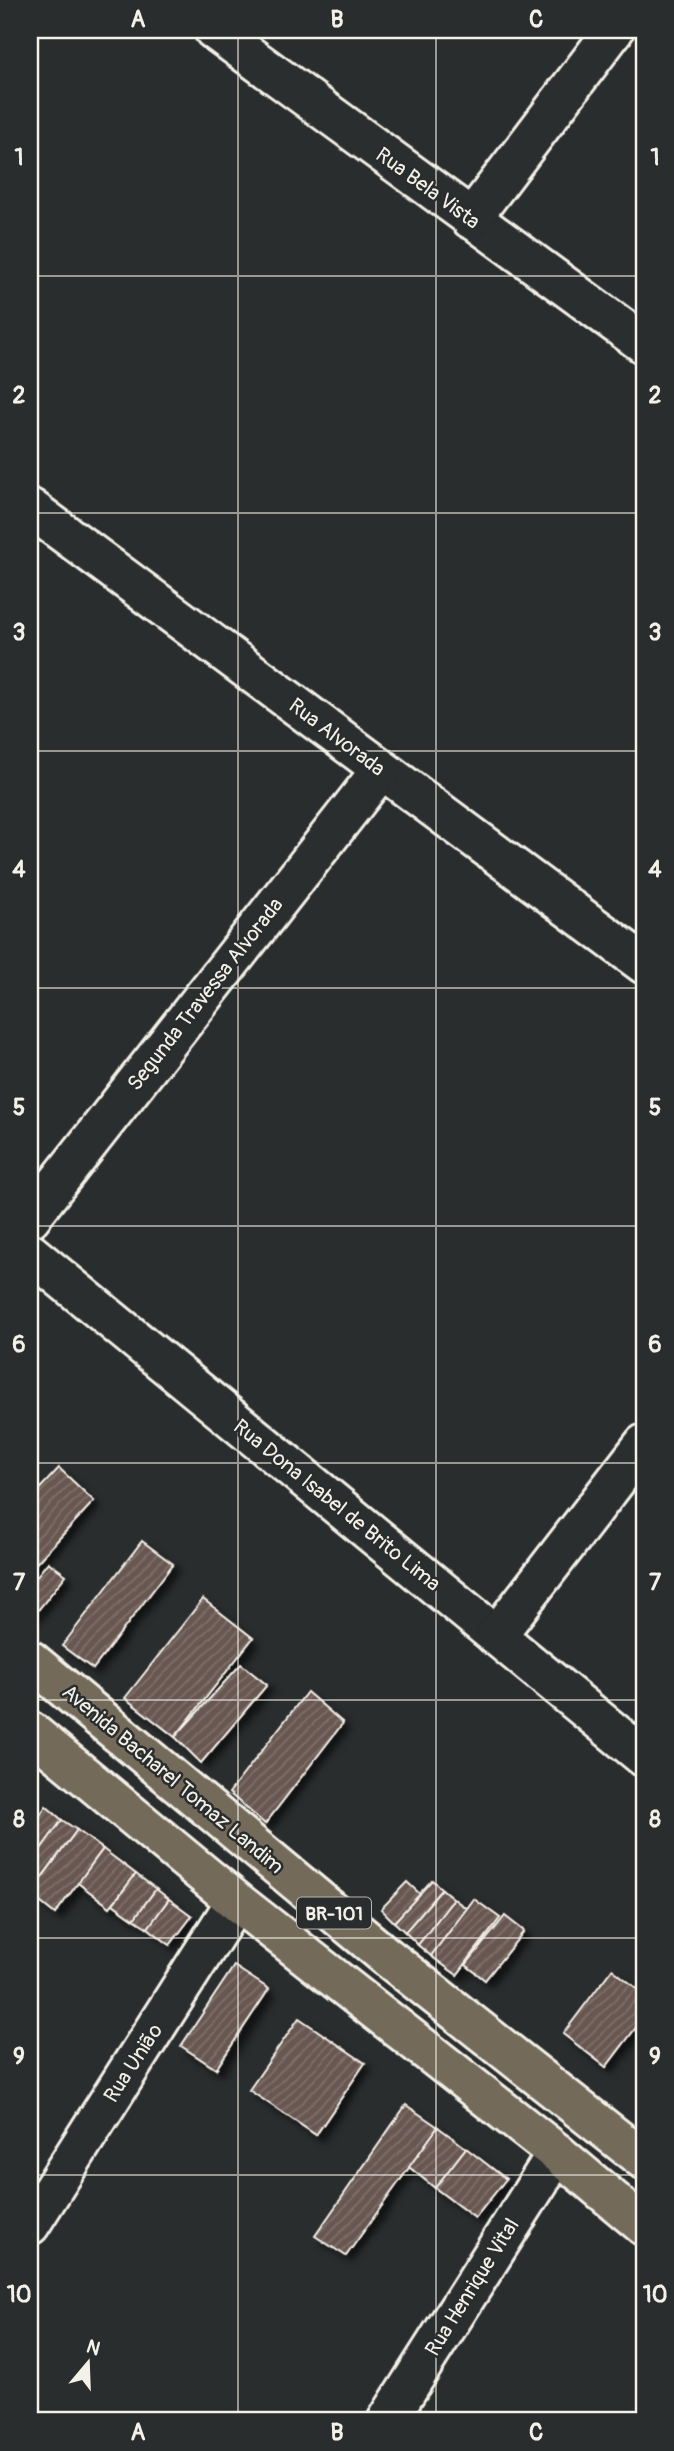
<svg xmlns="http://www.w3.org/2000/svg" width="674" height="2451" font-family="Pangolin,sans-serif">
	<defs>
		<pattern id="building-hatch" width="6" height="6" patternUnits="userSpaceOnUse" patternTransform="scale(1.75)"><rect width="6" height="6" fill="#685751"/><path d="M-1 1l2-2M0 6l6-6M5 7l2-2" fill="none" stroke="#7e706a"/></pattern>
		<filter id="shadow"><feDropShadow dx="6" dy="6" stdDeviation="3.5" flood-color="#0009"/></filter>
	</defs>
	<rect width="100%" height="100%" fill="#2a2d2e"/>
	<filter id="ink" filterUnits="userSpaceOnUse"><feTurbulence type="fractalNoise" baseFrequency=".0143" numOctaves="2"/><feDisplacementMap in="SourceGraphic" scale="14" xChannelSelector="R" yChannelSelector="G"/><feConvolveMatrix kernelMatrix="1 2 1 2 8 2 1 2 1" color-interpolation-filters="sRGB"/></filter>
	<g filter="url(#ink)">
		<g fill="url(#building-hatch)" stroke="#f4f1e8" stroke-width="2" filter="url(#shadow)">
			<path d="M 59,1468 L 94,1501 L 30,1570 L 30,1499 Z"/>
			<path d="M 142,1541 L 173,1564 L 93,1669 L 62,1646 Z"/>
			<path d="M 48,1562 L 66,1575 L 31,1619 L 30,1585 Z"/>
			<path d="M 203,1599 L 253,1638 L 175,1737 L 125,1698 Z"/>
			<path d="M 241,1664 L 267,1685 L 201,1763 L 175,1737 Z"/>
			<path d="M 307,1692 L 343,1723 L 265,1824 L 229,1793 Z"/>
			<path d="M 46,1806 L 62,1820 L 30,1864 L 30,1830 Z"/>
			<path d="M 62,1820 L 77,1830 L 39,1881 L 30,1874 L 30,1864 Z"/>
			<path d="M 77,1830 L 103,1849 L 55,1914 L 30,1894 Z"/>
			<path d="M 103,1849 L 136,1874 L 110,1907 L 78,1883 Z"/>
			<path d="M 136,1874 L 156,1889 L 134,1919 L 113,1904 Z"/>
			<path d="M 432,1880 L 442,1889 L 405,1932 L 394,1922 Z"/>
			<path d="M 407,1882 L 420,1894 L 394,1922 L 381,1909 Z"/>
			<path d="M 156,1889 L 169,1899 L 148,1928 L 134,1919 Z"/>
			<path d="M 442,1889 L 454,1899 L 418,1945 L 405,1932 Z"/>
			<path d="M 169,1899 L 192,1916 L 170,1945 L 148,1928 Z"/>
			<path d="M 454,1899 L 467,1909 L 431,1956 L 418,1945 Z"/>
			<path d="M 474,1899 L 500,1918 L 457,1975 L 431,1956 Z"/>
			<path d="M 505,1916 L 524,1931 L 485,1980 L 466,1965 Z"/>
			<path d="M 234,1966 L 269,1989 L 216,2069 L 181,2046 Z"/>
			<path d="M 612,1969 L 644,1994 L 644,2017 L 606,2067 L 563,2034 Z"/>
			<path d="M 299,2018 L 365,2063 L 316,2135 L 249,2090 Z"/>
			<path d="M 406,2105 L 438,2127 L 346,2256 L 315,2236 Z"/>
			<path d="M 438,2127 L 466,2148 L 435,2188 L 409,2167 Z"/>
			<path d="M 466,2148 L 506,2179 L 475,2218 L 435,2188 Z"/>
		</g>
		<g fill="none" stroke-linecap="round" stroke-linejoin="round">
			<g stroke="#f4f1e8" stroke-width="44">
				<g id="minor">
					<path d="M 214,30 L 644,344"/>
					<path d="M 471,219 L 614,30"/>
					<path d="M 30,508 L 644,964"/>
					<path d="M 30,1218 L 381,770"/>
					<path d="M 30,1253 L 644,1757"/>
					<path d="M 496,1636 L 644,1444"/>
					<path d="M 30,2225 L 236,1901"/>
					<path d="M 387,2421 L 557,2153"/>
				</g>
			</g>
			<g stroke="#f4f1e8" stroke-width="44">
				<g id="trunk">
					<path d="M 30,1660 L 387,1957 L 644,2160"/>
					<path d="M 30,1731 L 236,1901 L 557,2153 L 644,2226"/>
				</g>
			</g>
			<use href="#minor" stroke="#2a2d2e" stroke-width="38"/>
			<use href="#trunk" stroke="#736b5a" stroke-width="38"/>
		</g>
	</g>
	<path fill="none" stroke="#f4f1e8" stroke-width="2" stroke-opacity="0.55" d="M 238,30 L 238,2421M 436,30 L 436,2421M 30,276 L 644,276M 30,513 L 644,513M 30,751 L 644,751M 30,988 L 644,988M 30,1226 L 644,1226M 30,1463 L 644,1463M 30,1700 L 644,1700M 30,1938 L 644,1938M 30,2175 L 644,2175"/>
	<g text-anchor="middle" stroke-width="5" stroke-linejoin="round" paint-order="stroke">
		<rect fill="#2a2d2e" stroke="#b7b6b0" stroke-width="2" x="297" y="1897.5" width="74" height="31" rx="5"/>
		<g font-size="19" font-weight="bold" fill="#f4f1e8">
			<text x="334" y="1920">BR-101</text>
		</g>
		<g font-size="21" fill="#f4f1e8" stroke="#2a2d2e">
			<text transform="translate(428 188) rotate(36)" y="7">Rua Bela Vista</text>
			<text transform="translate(337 737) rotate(37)" y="7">Rua Alvorada</text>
			<text transform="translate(205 994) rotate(-52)" y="7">Segunda Travessa Alvorada</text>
			<text transform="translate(337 1505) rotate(39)" y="7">Rua Dona Isabel de Brito Lima</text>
			<text transform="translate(173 1779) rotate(40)" y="7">Avenida Bacharel Tomaz Landim</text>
			<text transform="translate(133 2063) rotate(-57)" y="7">Rua União</text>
			<text transform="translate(472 2287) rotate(-58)" y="7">Rua Henrique Vital</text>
		</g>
	</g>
	<rect width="674" height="2451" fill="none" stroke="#2a2d2e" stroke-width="77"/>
	<g transform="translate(88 2363) rotate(19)" stroke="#2a2d2e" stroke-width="5" paint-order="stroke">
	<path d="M0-5L12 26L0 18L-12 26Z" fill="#f4f1e8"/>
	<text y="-10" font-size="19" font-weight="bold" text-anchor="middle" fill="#f4f1e8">N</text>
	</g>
	<rect x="38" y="38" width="598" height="2374" fill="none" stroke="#f4f1e8" stroke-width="2.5"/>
	<g font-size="23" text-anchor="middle" font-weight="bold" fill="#f4f1e8">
		<text x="138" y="27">A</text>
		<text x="337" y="27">B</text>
		<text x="536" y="27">C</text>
		<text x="19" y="165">1</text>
		<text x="655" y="165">1</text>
		<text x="19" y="403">2</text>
		<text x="655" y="403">2</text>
		<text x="19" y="640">3</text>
		<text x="655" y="640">3</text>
		<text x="19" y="877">4</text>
		<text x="655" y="877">4</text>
		<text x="19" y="1115">5</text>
		<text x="655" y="1115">5</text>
		<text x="19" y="1352">6</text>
		<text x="655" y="1352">6</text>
		<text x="19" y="1590">7</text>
		<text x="655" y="1590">7</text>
		<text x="19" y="1827">8</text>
		<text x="655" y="1827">8</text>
		<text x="19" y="2064">9</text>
		<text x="655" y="2064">9</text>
		<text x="19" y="2302">10</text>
		<text x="655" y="2302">10</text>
		<text x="138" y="2440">A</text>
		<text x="337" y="2440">B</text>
		<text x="536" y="2440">C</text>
	</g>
</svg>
